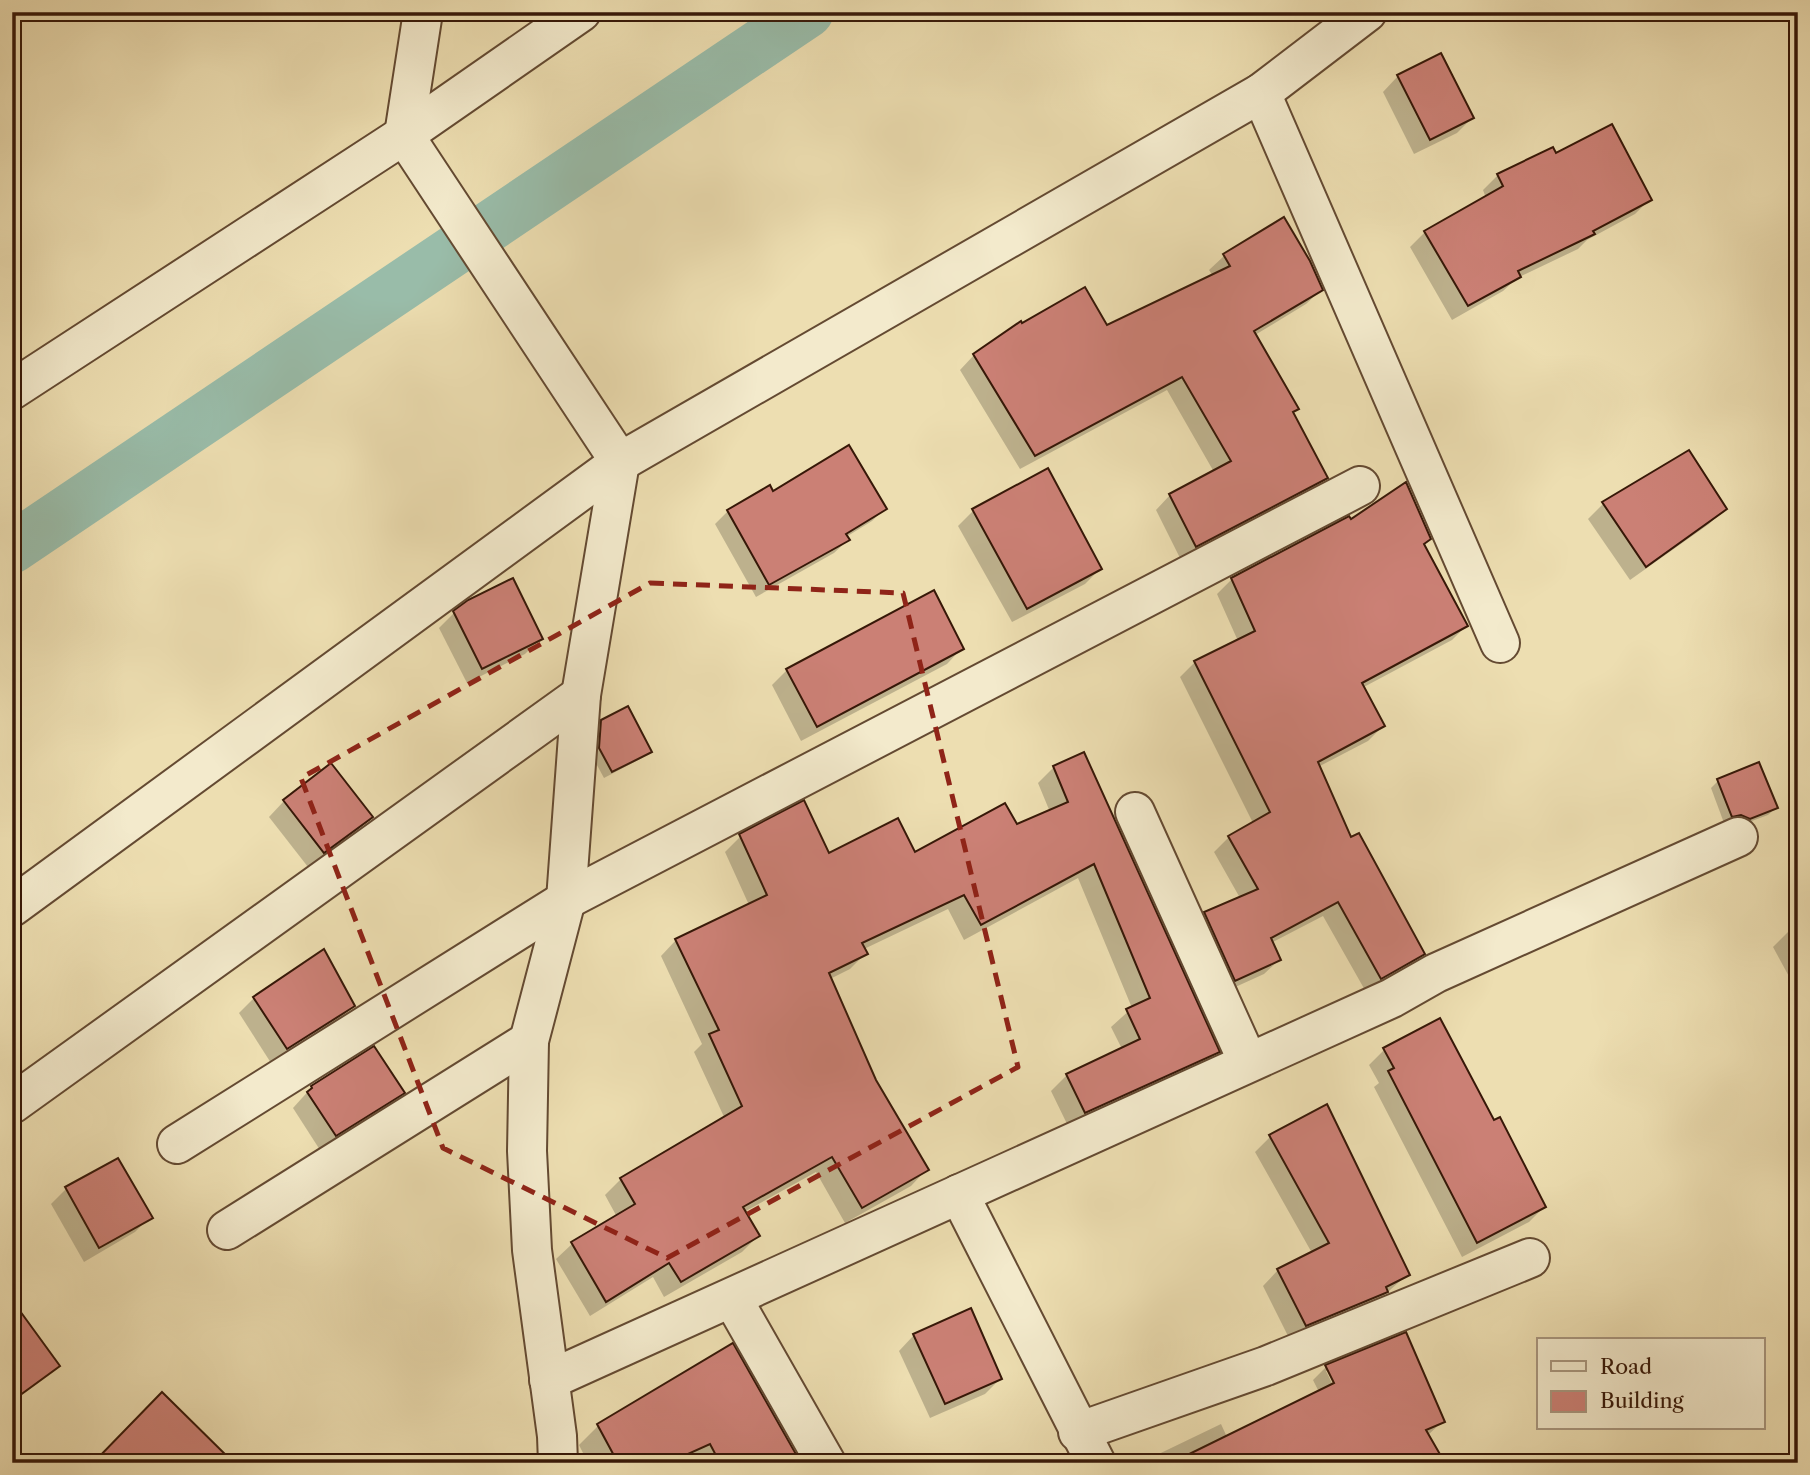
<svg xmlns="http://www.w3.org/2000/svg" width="1810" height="1475" font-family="'Libre Caslon Text',serif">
	<rect width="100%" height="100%" fill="#eddeb1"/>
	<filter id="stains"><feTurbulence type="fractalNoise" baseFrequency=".00286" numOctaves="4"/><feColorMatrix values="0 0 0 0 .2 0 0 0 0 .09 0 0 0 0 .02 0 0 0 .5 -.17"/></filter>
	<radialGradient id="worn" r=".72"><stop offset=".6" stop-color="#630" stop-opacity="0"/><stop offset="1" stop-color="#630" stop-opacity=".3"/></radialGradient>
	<g fill="#0003" fill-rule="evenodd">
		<path d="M 1398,76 L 1472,118 L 1457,133 L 1414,154 L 1383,92 Z"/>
		<path d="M 1556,156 L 1650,199 L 1635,214 L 1587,240 L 1578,249 L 1517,278 L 1503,291 L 1452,320 L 1410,247 L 1425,232 L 1486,198 L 1483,190 L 1498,175 Z"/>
		<path d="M 1284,220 L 1321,290 L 1306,304 L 1255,335 L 1297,408 L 1292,414 L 1326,478 L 1311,492 L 1181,560 L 1156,510 L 1170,495 L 1214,472 L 1167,390 L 1020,469 L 960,370 L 974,355 L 1106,327 L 1213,276 L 1209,270 L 1224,256 Z"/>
		<path d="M 773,494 L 885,508 L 872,521 L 846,537 L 848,540 L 834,553 L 756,597 L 715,524 L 728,511 Z"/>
		<path d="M 1603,504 L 1724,509 L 1709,524 L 1630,580 L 1588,519 Z"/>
		<path d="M 973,511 L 1100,569 L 1085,584 L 1012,622 L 958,526 Z"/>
		<path d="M 1429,539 L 1423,545 L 1466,626 L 1452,640 L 1362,688 L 1383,726 L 1368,741 L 1318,767 L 1350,839 L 1423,954 L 1408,969 L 1366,992 L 1323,916 L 1271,943 L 1279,960 L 1264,974 L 1220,994 L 1191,929 L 1205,914 L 1240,898 L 1214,852 L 1229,837 L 1253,823 L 1180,677 L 1195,662 L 1238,641 L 1217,594 L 1232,579 Z"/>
		<path d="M 454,613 L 540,639 L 525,654 L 467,683 L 439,628 Z"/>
		<path d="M 962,648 L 947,664 L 801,741 L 772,685 L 787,670 Z"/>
		<path d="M 602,722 L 650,751 L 642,758 L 604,778 L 592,756 L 594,730 Z"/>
		<path d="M 1054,767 L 1217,1052 L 1202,1068 L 1069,1128 L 1051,1091 L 1067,1075 L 1122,1049 L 1111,1027 L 1132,1008 L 1078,878 L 964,940 L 948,909 L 864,949 L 866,953 L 850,969 L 830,979 L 875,1081 L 926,1170 L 911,1186 L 845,1223 L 816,1172 L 744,1212 L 758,1236 L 742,1252 L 664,1297 L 653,1277 L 590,1316 L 556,1259 L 572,1244 L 617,1217 L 605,1195 L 621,1179 L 725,1119 L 694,1052 L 702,1044 L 661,956 L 676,940 L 749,905 L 725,852 L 741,836 L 828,855 L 914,854 L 1016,827 L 1050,812 L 1038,783 Z"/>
		<path d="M 1718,781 L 1776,808 L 1768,815 L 1741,825 L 1724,823 L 1711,788 Z"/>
		<path d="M 284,801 L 371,817 L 356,832 L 308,867 L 269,817 Z"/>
		<path d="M 1798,926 L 1798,993 L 1773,947 L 1788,932 Z"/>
		<path d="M 254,998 L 353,1006 L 338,1021 L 271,1063 L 239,1013 Z"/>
		<path d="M 1384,1050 L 1494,1122 L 1544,1207 L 1529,1222 L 1462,1257 L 1374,1087 L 1379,1083 L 1369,1065 Z"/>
		<path d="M 312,1087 L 403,1092 L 388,1108 L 320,1150 L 293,1108 Z"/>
		<path d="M 1270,1137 L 1408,1274 L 1371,1307 L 1290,1340 L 1263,1286 L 1278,1270 L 1312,1253 L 1255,1152 Z"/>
		<path d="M 66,1189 L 150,1217 L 135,1232 L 84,1262 L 51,1204 Z"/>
		<path d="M 914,1335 L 1000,1379 L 985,1394 L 930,1418 L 899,1351 Z"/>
		<path d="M 732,1346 L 799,1463 L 588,1463 L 579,1445 L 598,1426 Z"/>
		<path d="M 1326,1367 L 1443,1421 L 1427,1436 L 1443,1463 L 1140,1463 L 1221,1424 L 1227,1437 L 1319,1392 L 1313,1380 ZM 1326,1371 L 1330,1371 L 1339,1390 L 1336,1391 Z"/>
	</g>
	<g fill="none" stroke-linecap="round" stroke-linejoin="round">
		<path stroke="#99bca9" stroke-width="51" d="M 12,548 L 808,12"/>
	</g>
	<g fill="#cb8075" stroke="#371808" stroke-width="2">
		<path d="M 1441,53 L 1474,118 L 1430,140 L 1397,75 Z"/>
		<path d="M 1612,124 L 1652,200 L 1593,231 L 1595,234 L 1518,271 L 1521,277 L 1468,306 L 1424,231 L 1503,186 L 1497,174 L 1553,147 L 1556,153 Z"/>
		<path d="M 1284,217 L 1310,261 L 1323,290 L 1254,331 L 1299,409 L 1293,412 L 1328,478 L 1196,547 L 1169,494 L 1231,461 L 1182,377 L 1035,456 L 973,354 L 1021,321 L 1022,323 L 1085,287 L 1107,325 L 1230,266 L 1223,254 Z"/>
		<path d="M 849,445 L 887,509 L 846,534 L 850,540 L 769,585 L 727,510 L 770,485 L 773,491 Z"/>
		<path d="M 1689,450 L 1727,509 L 1646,567 L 1602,502 Z"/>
		<path d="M 1048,468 L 1102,569 L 1027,609 L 972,509 Z"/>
		<path d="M 1406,482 L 1431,539 L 1424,544 L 1468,626 L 1362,683 L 1385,726 L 1318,762 L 1351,837 L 1359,833 L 1425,954 L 1381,979 L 1338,902 L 1271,938 L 1281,960 L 1235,981 L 1204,912 L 1258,889 L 1228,836 L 1270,812 L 1194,661 L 1255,631 L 1231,578 L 1349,516 L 1351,519 Z"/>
		<path d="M 513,578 L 543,639 L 482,669 L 453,611 L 468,600 Z"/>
		<path d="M 934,590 L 964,649 L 817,727 L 786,669 Z"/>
		<path d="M 628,706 L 652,752 L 612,772 L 599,748 L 601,720 Z"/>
		<path d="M 1084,752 L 1220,1052 L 1085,1113 L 1066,1074 L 1140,1039 L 1126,1009 L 1150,998 L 1094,864 L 981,925 L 964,895 L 862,943 L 868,954 L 829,973 L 876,1080 L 929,1170 L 862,1208 L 832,1157 L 743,1207 L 760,1236 L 681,1282 L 669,1263 L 606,1302 L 571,1242 L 635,1204 L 620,1178 L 742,1106 L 709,1034 L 719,1030 L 675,939 L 767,895 L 739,834 L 804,800 L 829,853 L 898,818 L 915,852 L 1005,803 L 1017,824 L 1068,802 L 1053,766 Z"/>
		<path d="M 1759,762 L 1778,808 L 1750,819 L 1741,815 L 1732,817 L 1717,779 Z"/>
		<path d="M 331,763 L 373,817 L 324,853 L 283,800 Z"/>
		<path d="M 324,949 L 355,1006 L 287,1049 L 253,997 Z"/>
		<path d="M 1440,1018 L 1494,1120 L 1500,1117 L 1546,1207 L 1477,1243 L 1388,1071 L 1394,1068 L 1383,1048 Z"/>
		<path d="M 374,1046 L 405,1093 L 336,1136 L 307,1092 L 312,1088 L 311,1086 Z"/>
		<path d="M 1327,1104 L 1410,1275 L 1386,1287 L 1388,1292 L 1306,1326 L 1277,1269 L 1329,1243 L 1269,1135 Z"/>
		<path d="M 118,1158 L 153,1218 L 99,1248 L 65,1187 Z"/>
		<path d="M 12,1300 L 60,1366 L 12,1401 Z"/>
		<path d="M 971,1308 L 1002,1379 L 945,1404 L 913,1334 Z"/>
		<path d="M 1406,1332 L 1445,1422 L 1426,1430 L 1445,1463 L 1171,1463 L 1334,1383 L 1325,1365 Z"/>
		<path d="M 733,1343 L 801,1463 L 720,1463 L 710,1444 L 668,1463 L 618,1463 L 597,1424 Z"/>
		<path d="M 162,1392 L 234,1463 L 93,1463 Z"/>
	</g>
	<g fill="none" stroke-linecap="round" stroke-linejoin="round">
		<g stroke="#644a32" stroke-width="42">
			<g id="minor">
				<path d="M 423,12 L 404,135 L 620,462 L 581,695 L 566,900 L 529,1041 L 527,1151 L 532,1250 L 557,1436 L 558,1463"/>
				<path d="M 1261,93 L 1500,643"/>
				<path d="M 12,390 L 404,135 L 581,12"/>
				<path d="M 1135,812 L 1248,1062"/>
				<path d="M 12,907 L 620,462 L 1261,93 L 1367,12"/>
				<path d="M 12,1104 L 581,695"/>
				<path d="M 177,1144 L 566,900 L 1360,486"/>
				<path d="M 959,1194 L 1096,1463"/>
				<path d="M 227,1230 L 529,1041"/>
				<path d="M 732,1298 L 826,1463"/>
				<path d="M 549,1380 L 1392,998 L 1436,973 L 1738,837"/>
				<path d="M 1078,1432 L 1266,1366 L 1530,1258"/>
			</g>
		</g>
		<use href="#minor" stroke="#f3eacc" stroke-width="38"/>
	</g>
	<path fill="none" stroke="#8f2418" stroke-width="5" stroke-dasharray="14 9" stroke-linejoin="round" d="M 650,583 L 903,593 L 1018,1067 L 667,1258 L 443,1148 L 301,778 Z"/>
	<rect width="1810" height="1475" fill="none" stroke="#eddeb1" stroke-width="42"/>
	<rect x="14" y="14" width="1782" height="1447" fill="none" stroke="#371808" stroke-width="3.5"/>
	<rect x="21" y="21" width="1768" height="1433" fill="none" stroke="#371808" stroke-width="2"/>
	<rect x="1537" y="1338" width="228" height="91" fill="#f3eacc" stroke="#a8967e" stroke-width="2"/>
	<rect x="1551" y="1361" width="35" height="10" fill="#f3eacc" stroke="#a8967e" stroke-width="2"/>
	<text x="1600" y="1374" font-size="21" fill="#371808">Road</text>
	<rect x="1551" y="1391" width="35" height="21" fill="#cb8075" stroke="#a8967e" stroke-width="2"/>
	<text x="1600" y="1408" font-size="21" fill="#371808">Building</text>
	<rect width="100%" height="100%" filter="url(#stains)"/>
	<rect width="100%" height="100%" fill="url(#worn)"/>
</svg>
